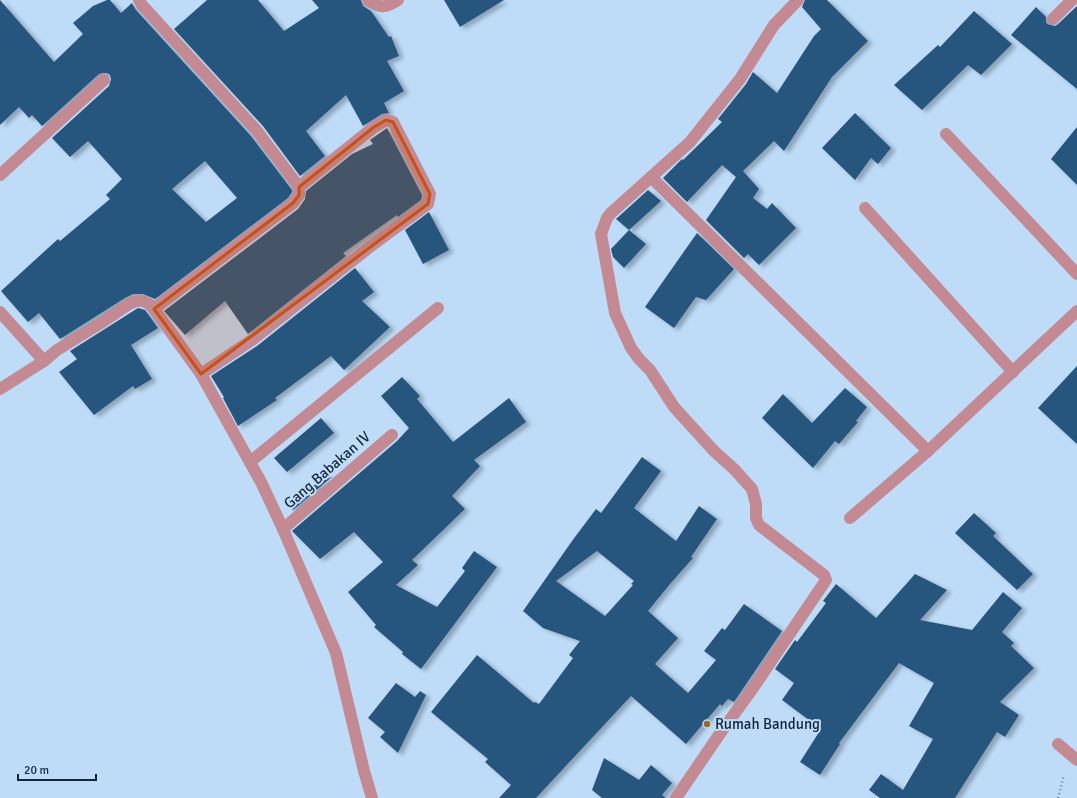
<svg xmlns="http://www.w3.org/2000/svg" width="1077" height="798" font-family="Signika,sans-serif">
	<defs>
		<filter id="shadow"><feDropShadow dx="4.5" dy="2.5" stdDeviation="2" flood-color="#0004"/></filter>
	</defs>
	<rect width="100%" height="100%" fill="#bedcf8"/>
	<g fill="#27557e" fill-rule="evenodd" filter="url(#shadow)">
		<path d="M 0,0 L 54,62 L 83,34 L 73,23 L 93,6 L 107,0 L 110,0 L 121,13 L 132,3 L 136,10 L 251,136 L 292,190 L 292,192 L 288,198 L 155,299 L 143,294 L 133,294 L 125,298 L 60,339 L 39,313 L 28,322 L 1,291 L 58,239 L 60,241 L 110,199 L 106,195 L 122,179 L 88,141 L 70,157 L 52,138 L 109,86 L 111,79 L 110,75 L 107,73 L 103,73 L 99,74 L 42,126 L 32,115 L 29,118 L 19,107 L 0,125 ZM 205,161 L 237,198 L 206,222 L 172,189 Z"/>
		<path d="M 207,0 L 258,0 L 284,31 L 319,8 L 312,0 L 361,0 L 363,6 L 371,11 L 389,37 L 391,36 L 399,56 L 387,61 L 404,91 L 384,103 L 389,113 L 382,114 L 363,126 L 346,95 L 306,131 L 325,156 L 300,176 L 263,126 L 174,29 Z"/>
		<path d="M 444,0 L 504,0 L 460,27 Z"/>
		<path d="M 805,0 L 827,0 L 868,41 L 832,77 L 784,151 L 774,141 L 743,171 L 759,189 L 753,198 L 767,209 L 772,203 L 796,228 L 759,265 L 748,254 L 744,258 L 706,220 L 736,177 L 722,165 L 687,202 L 663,178 L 682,159 L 683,160 L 722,122 L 718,119 L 746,84 L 753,72 L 777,93 L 814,36 L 821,29 L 802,7 Z"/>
		<path d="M 1077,6 L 1077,89 L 1011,35 L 1036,7 L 1046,17 L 1046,21 L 1047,24 L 1055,26 L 1058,24 Z"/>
		<path d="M 974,11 L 1012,44 L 981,75 L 968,65 L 922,110 L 894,85 L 938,45 L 940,47 Z"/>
		<path d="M 855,113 L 891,148 L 878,164 L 871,158 L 855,180 L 822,148 Z"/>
		<path d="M 1077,127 L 1077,185 L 1051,159 Z"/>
		<path d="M 387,128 L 422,195 L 421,200 L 398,217 L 397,215 L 343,253 L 346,256 L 248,334 L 225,301 L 185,335 L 164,311 L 298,209 L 305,199 L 306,191 L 352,154 L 373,144 L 370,140 Z"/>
		<path d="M 648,190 L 661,201 L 629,230 L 616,219 Z"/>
		<path d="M 429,212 L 449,250 L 423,264 L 405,230 Z"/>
		<path d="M 629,230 L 646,244 L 624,268 L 613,257 L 611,249 Z"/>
		<path d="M 697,233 L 734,269 L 706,300 L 696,297 L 674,328 L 645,307 Z"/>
		<path d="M 355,268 L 374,292 L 362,301 L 390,327 L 344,370 L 331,356 L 275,398 L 277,400 L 238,426 L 223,398 L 224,397 L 211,376 L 257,346 Z"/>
		<path d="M 138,308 L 145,310 L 158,328 L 131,345 L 152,379 L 135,389 L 133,386 L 94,415 L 59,372 L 77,359 L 70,351 Z"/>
		<path d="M 1077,366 L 1077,444 L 1038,408 Z"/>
		<path d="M 402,377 L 420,396 L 417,399 L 453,442 L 509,398 L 526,422 L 474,460 L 480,466 L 452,496 L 465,509 L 412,560 L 418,565 L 396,585 L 437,607 L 465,571 L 462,568 L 474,551 L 497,567 L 421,669 L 402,654 L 403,652 L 374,627 L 376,625 L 348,592 L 383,562 L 354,532 L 320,559 L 292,531 L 397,441 L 409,428 L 381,396 Z"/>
		<path d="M 845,388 L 867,407 L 856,421 L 858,422 L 839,444 L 835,441 L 813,468 L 762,418 L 783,394 L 812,423 Z"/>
		<path d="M 321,418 L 334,433 L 287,472 L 274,458 Z"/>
		<path d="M 642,457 L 661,471 L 634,508 L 676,541 L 699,506 L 717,519 L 691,557 L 693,558 L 670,584 L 648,611 L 678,638 L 655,664 L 688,693 L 716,660 L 704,651 L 722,628 L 725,630 L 744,604 L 782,631 L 734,702 L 728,699 L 722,706 L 720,704 L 686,744 L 631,696 L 536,798 L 499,798 L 511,785 L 485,762 L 488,759 L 431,712 L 477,655 L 534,703 L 535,702 L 539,704 L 573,658 L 569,655 L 580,641 L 543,628 L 523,611 L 572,541 L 596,509 L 601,513 ZM 597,551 L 634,581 L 631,584 L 633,585 L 605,616 L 556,581 Z"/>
		<path d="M 333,476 L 293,510 L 284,500 Z"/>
		<path d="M 974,513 L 996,533 L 993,536 L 1033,574 L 1017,590 L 955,533 Z"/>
		<path d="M 915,574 L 947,590 L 920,620 L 972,630 L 1003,592 L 1022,608 L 1002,632 L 1014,643 L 1011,646 L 1034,668 L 1000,702 L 1019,715 L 1005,737 L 997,732 L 955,798 L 880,798 L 869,790 L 881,774 L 903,790 L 933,739 L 909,726 L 934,683 L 899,663 L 839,743 L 840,744 L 820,775 L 800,762 L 821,729 L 782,700 L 794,683 L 775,669 L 795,640 L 797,642 L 826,603 L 823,601 L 836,584 L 876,618 Z"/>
		<path d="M 396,683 L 415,697 L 420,691 L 426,695 L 398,753 L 380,737 L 385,732 L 368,718 Z"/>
		<path d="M 604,758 L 639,780 L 651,765 L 672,783 L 662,795 L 666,798 L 602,798 L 592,790 Z"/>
	</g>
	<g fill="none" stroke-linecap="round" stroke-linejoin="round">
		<path stroke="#6c849c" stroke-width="2.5" stroke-dasharray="1 3" stroke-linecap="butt" d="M 1058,798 L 1064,775"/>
		<g stroke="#c38a94" stroke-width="12">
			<path d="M 139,0 L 142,5 L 257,131 L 299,187 L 299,195 L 293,203 L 154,309"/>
			<path d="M 368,0 C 380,9 386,8 398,0"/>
			<path d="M 1053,19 L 1072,0"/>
			<path d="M 946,134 L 1077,274"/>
			<path d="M 0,175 L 104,80"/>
			<path d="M 651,177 L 928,451"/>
			<path d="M 865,208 L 1013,372"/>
			<path d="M 0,312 L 44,361"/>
			<path d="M 201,374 L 252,340 L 371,246 L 428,204 L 430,194 L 393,122 L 386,120 L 374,127 L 299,187"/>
			<path d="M 0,389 L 44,361 L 57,350 L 101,323 L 129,304 L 136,301 L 143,301 L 149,304 L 154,309 L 201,374 L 261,482 L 283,529 L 336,653 L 364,771 L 372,798"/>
			<path d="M 250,462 L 438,308"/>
			<path d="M 850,518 L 928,451 L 1077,311"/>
			<path d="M 283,529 L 392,435"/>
			<path d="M 1058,744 L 1077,760"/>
			<path d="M 676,798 L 721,732 L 751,691 L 826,580 L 824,575 L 759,525 L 756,518 L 756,504 L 752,489 L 735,470 L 714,451 L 674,407 L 650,370 L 639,359 L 631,348 L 615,313 L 601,234 L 607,218 L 611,213 L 690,142 L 740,79 L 774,25 L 798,0"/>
		</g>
	</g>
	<path fill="#c85113" fill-opacity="0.2" stroke="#c85113" stroke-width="3" stroke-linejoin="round" d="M 386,120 L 393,122 L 430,194 L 428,204 L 201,374 L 154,309 L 293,203 L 299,195 L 299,187 L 374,127 Z"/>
	<circle fill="#9f6824" stroke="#bedcf8" stroke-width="1.5" cx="707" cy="724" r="4"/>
	<g text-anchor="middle" stroke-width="4" stroke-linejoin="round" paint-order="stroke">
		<g font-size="15" fill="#132638" stroke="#bedcf8">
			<text transform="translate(327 470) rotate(-41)" y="5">Gang Babakan IV</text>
		</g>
		<g font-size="15" fill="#132638" stroke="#bedcf8" text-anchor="start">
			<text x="715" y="729">Rumah Bandung</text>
		</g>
	</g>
	<path d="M18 774v6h78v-6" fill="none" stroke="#132638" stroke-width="2"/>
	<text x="24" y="774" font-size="12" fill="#132638" stroke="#bedcf8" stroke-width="3" paint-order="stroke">20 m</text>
</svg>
